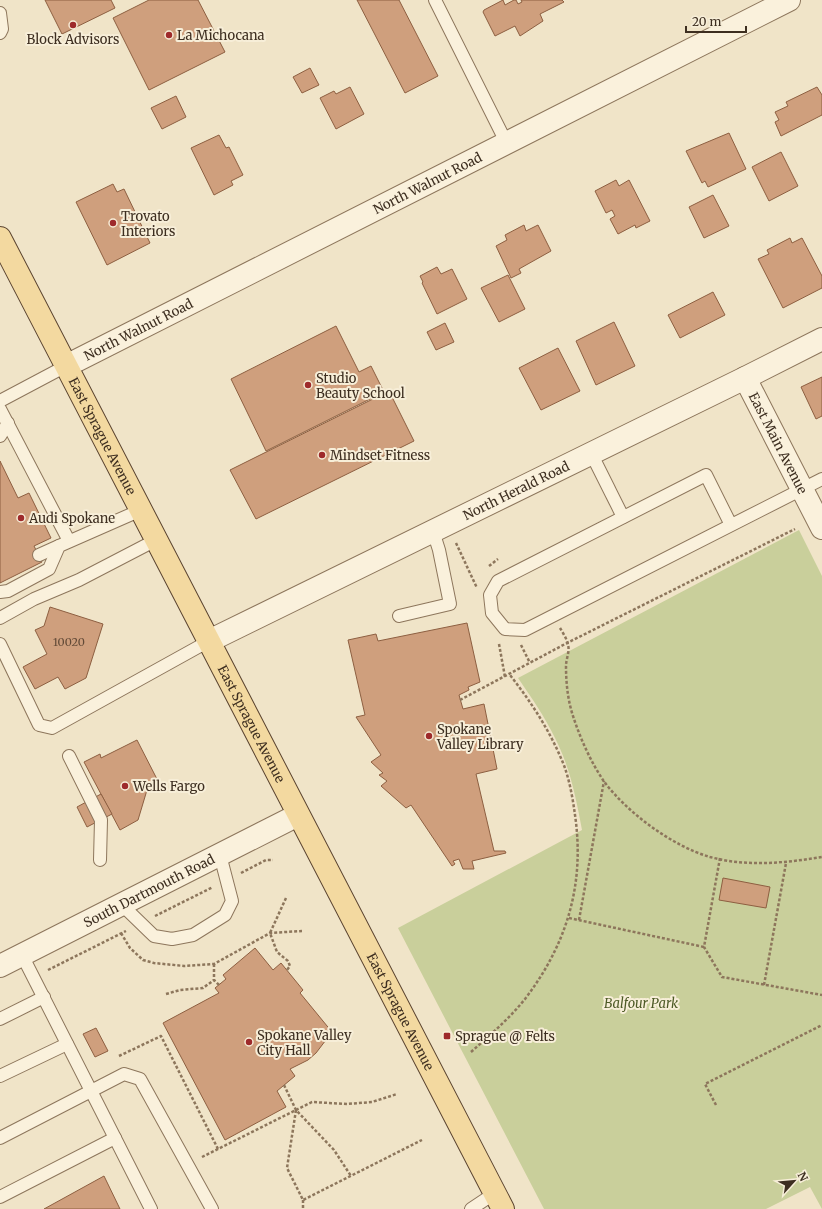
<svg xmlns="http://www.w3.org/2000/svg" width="822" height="1209" font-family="Merriweather,serif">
	<rect width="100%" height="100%" fill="#f0e4c8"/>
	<path fill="#c9cf9b" d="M 799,530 L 822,576 L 822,1209 L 810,1187 L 766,1209 L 544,1209 L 398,928 L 582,830 C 576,798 570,767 555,738 C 545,717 531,697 518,678 Z"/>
	<g fill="#cf9f7d" stroke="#8d5f41">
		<path d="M 45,0 L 111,0 L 115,8 L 62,34 Z"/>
		<path d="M 149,0 L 198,0 L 225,52 L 149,90 L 113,18 Z"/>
		<path d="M 357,0 L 399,0 L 438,76 L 405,93 Z"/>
		<path d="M 503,0 L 505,5 L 514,0 L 516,0 L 518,4 L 522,2 L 521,0 L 562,0 L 564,2 L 540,14 L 543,21 L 520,36 L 515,26 L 495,36 L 483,12 L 484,10 Z"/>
		<path d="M 310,68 L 319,85 L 302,93 L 293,77 Z"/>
		<path d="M 350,87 L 364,114 L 336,129 L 320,98 L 334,91 L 336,94 Z"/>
		<path d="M 817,87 L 822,95 L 822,115 L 781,136 L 775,122 L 779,120 L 775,112 L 788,106 L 786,102 Z"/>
		<path d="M 176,96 L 186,117 L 162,129 L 151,108 Z"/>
		<path d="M 729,133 L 746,169 L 708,187 L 705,181 L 702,183 L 686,151 Z"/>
		<path d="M 219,135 L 226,148 L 229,147 L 243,175 L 231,181 L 233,185 L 214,195 L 191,148 Z"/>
		<path d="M 781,152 L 798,186 L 769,201 L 752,167 Z"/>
		<path d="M 616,180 L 619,186 L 629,180 L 650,221 L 636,228 L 635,225 L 618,234 L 610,219 L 615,216 L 612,210 L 606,213 L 595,191 Z"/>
		<path d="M 113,184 L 117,192 L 124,189 L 150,243 L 107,265 L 76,202 Z"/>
		<path d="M 713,195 L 729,226 L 704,238 L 689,207 Z"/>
		<path d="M 524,225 L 526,231 L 538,225 L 551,251 L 519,269 L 521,273 L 511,278 L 496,246 L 507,240 L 505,235 Z"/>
		<path d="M 790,238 L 792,243 L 802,238 L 822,276 L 822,288 L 783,308 L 758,259 L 769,254 L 767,250 Z"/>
		<path d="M 437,267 L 441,274 L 452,269 L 467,299 L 437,314 L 422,283 L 423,282 L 420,276 Z"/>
		<path d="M 508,275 L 525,309 L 499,322 L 481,288 Z"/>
		<path d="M 713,292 L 725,315 L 680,338 L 668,315 Z"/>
		<path d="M 614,322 L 635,366 L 596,385 L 576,341 Z"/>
		<path d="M 445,323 L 454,342 L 436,350 L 427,332 Z"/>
		<path d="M 336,326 L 359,372 L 371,366 L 384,392 L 266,451 L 231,379 Z"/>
		<path d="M 558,348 L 580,391 L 541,410 L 519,368 Z"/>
		<path d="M 822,377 L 822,416 L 816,419 L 801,387 Z"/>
		<path d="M 389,391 L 414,441 L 256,519 L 230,470 Z"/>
		<path d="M 0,461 L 18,498 L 29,493 L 51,538 L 34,546 L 42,562 L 0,583 Z"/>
		<path d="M 50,607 L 103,624 L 86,678 L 65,689 L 58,677 L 35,689 L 23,667 L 47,654 L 35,630 L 44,626 Z"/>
		<path d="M 467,623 L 480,682 L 468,687 L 469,690 L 459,695 L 463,709 L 484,704 L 497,769 L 476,774 L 494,851 L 505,851 L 506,853 L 472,861 L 474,869 L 463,869 L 459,859 L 453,861 L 455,864 L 452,866 L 411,805 L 406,808 L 381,786 L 387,781 L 379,775 L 383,773 L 371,762 L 381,755 L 356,717 L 365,715 L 348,640 L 376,634 L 378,641 Z"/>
		<path d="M 137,740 L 159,783 L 147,790 L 138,820 L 120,830 L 84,762 L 100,754 L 101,758 Z"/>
		<path d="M 101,794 L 112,814 L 87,827 L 77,807 Z"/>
		<path d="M 723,878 L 770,887 L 766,908 L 719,900 Z"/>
		<path d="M 255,948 L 273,970 L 281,963 L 303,990 L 300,993 L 332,1032 L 316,1053 L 308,1060 L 290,1069 L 295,1076 L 277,1091 L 286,1107 L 225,1140 L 163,1023 L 219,993 L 215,988 L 226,979 L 223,975 Z"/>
		<path d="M 96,1028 L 108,1051 L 95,1057 L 83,1034 Z"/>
		<path d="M 104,1176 L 120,1209 L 44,1209 Z"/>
	</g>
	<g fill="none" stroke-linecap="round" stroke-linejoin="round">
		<g stroke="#8d765c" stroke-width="14">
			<g id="service">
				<path d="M 435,0 L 507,144"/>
				<path d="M 0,13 L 2,29 L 0,33"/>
				<path d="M 0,401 L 66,366"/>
				<path d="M 0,409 L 69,541"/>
				<path d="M 0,436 L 8,423"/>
				<path d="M 591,453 L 623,517"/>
				<path d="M 731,525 L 706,475 L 498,581 L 490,595 L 492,613 L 505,629 L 525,630 L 822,479"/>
				<path d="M 39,555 L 59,546"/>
				<path d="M 0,592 L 8,591 L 49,569 L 59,546 L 141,510"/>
				<path d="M 399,616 L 450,604 L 439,550 L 433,531"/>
				<path d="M 0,618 L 34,599 L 79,580 L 156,540"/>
				<path d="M 0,644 L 39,725 L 52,728 L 209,641"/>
				<path d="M 69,756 L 101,820 L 100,860"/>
				<path d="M 122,905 L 154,936 L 172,939 L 193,935 L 225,915 L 232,901 L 220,855"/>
				<path d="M 22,955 L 151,1209"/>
				<path d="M 0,1019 L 44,997"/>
				<path d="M 0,1076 L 67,1044"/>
				<path d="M 0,1138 L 124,1074 L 140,1079 L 212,1209"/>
				<path d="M 0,1197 L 115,1138"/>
				<path d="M 471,1209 L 495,1193"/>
			</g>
		</g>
		<g stroke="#8d765c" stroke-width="24">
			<g id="minor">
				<path id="s1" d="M 66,366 L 789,0"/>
				<path id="s2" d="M 745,378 L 822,528"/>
				<path id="s3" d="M 209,641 L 745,378 L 822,339"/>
				<path id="s4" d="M 0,966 L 298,815"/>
			</g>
		</g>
		<g stroke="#5b4430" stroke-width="24">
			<g id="primary">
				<path id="s5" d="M 0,238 L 503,1209"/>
			</g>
		</g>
		<g stroke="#8d765c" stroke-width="2.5" stroke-dasharray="3 2" stroke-linecap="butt">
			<path d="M 456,543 L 477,588"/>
			<path d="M 489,566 L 498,559"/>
			<path d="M 560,628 C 563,633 567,639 568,645 C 570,651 566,659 566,666 C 566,684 568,702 574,719 C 581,740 591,762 603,780 C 626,812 672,846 710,857 C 747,867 785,863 822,857"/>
			<path d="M 499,644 L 505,677"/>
			<path d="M 521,645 L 530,663"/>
			<path d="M 460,700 L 567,643 L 795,529"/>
			<path d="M 720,858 L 704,947 L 722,977 L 822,995"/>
			<path d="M 241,873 L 266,860 L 273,860"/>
			<path d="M 286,898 L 270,933 L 277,952 L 288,961 L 290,966 L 287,970"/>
			<path d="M 155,916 L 213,887"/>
			<path d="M 569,918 L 704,947"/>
			<path d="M 579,920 L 604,781"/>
			<path d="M 121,933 L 130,948 L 143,960 L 154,963 L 184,966 L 214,964 L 270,933 L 302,931"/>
			<path d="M 214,964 L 214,980 L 219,985"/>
			<path d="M 48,970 L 126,931"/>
			<path d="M 764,985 L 786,863"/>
			<path d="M 166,994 L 180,990 L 203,988 L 214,980"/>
			<path d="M 471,1052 C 490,1035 509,1019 525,999 C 567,944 585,884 575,815 C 573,800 570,783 565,768 C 552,734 532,703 510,675"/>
			<path d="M 119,1056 L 161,1036 L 218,1149"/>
			<path d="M 284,1085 L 296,1110 L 334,1150 L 351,1176"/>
			<path d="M 716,1105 L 705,1084 L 822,1025"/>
			<path d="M 296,1110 L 287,1168 L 303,1200 L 422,1140"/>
			<path d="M 202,1157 L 312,1102 L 347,1104 L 372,1102 L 397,1094"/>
			<path d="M 303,1200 L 303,1209"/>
		</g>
		<use href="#service" stroke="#faf1dc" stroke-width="12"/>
		<use href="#minor" stroke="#faf1dc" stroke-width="22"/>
		<use href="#primary" stroke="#f3d9a0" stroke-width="22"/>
	</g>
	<g fill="#9e2a2b" stroke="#f7eed8" stroke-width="1.5">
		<circle cx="73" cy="25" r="4"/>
		<circle cx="169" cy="35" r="4"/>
		<circle cx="113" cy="223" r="4"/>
		<circle cx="308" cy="385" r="4"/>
		<circle cx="322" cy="455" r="4"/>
		<circle cx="21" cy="518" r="4"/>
		<circle cx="429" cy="736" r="4"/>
		<circle cx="125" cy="786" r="4"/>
		<rect x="443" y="1032" width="8" height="8" rx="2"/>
		<circle cx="249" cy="1042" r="4"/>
	</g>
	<g text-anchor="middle" stroke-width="4" stroke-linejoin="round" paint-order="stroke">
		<g font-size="11" fill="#624a37">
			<text x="69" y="646">10020</text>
		</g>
		<g font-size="13" fill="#3d2e20" stroke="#f7eed8" text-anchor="start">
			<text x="177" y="40">La Michocana</text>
			<text x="73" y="44" text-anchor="middle">Block Advisors</text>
			<text x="121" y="221">Trovato<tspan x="121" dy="15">Interiors</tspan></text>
			<text x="316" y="383">Studio<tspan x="316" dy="15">Beauty School</tspan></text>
			<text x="330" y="460">Mindset Fitness</text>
			<text x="29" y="523">Audi Spokane</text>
			<text x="437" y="734">Spokane<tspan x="437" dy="15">Valley Library</tspan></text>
			<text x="133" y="791">Wells Fargo</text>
			<text x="257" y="1040">Spokane Valley<tspan x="257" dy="15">City Hall</tspan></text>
			<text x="455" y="1041">Sprague @ Felts</text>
		</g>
		<g font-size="13" fill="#3d2e20" stroke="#f7eed8">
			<text dy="5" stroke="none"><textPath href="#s1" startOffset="405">North Walnut Road</textPath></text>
			<text dy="5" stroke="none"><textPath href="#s1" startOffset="81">North Walnut Road</textPath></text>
			<text dy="5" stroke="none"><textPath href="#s5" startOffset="223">East Sprague Avenue</textPath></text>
			<text dy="5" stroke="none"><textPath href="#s2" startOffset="73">East Main Avenue</textPath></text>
			<text dy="5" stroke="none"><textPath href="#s3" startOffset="342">North Herald Road</textPath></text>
			<text dy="5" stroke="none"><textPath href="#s5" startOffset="547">East Sprague Avenue</textPath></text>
			<text dy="5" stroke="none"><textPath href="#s4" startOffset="167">South Dartmouth Road</textPath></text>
			<text dy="5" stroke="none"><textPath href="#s5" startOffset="871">East Sprague Avenue</textPath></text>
		</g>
		<g font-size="13" font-style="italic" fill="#4d5a26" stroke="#f7eed8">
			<text x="641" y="1008">Balfour Park</text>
		</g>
	</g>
	<g transform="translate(794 1181) rotate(63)" stroke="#f7eed8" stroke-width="3" paint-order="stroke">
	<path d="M0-3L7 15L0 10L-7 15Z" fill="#3d2e20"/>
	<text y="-6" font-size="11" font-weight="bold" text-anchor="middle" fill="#3d2e20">N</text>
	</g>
	<path d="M686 26v6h60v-6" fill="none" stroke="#3d2e20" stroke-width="2"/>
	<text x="692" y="26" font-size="12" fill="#3d2e20" stroke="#f7eed8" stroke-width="3" paint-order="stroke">20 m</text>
</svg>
